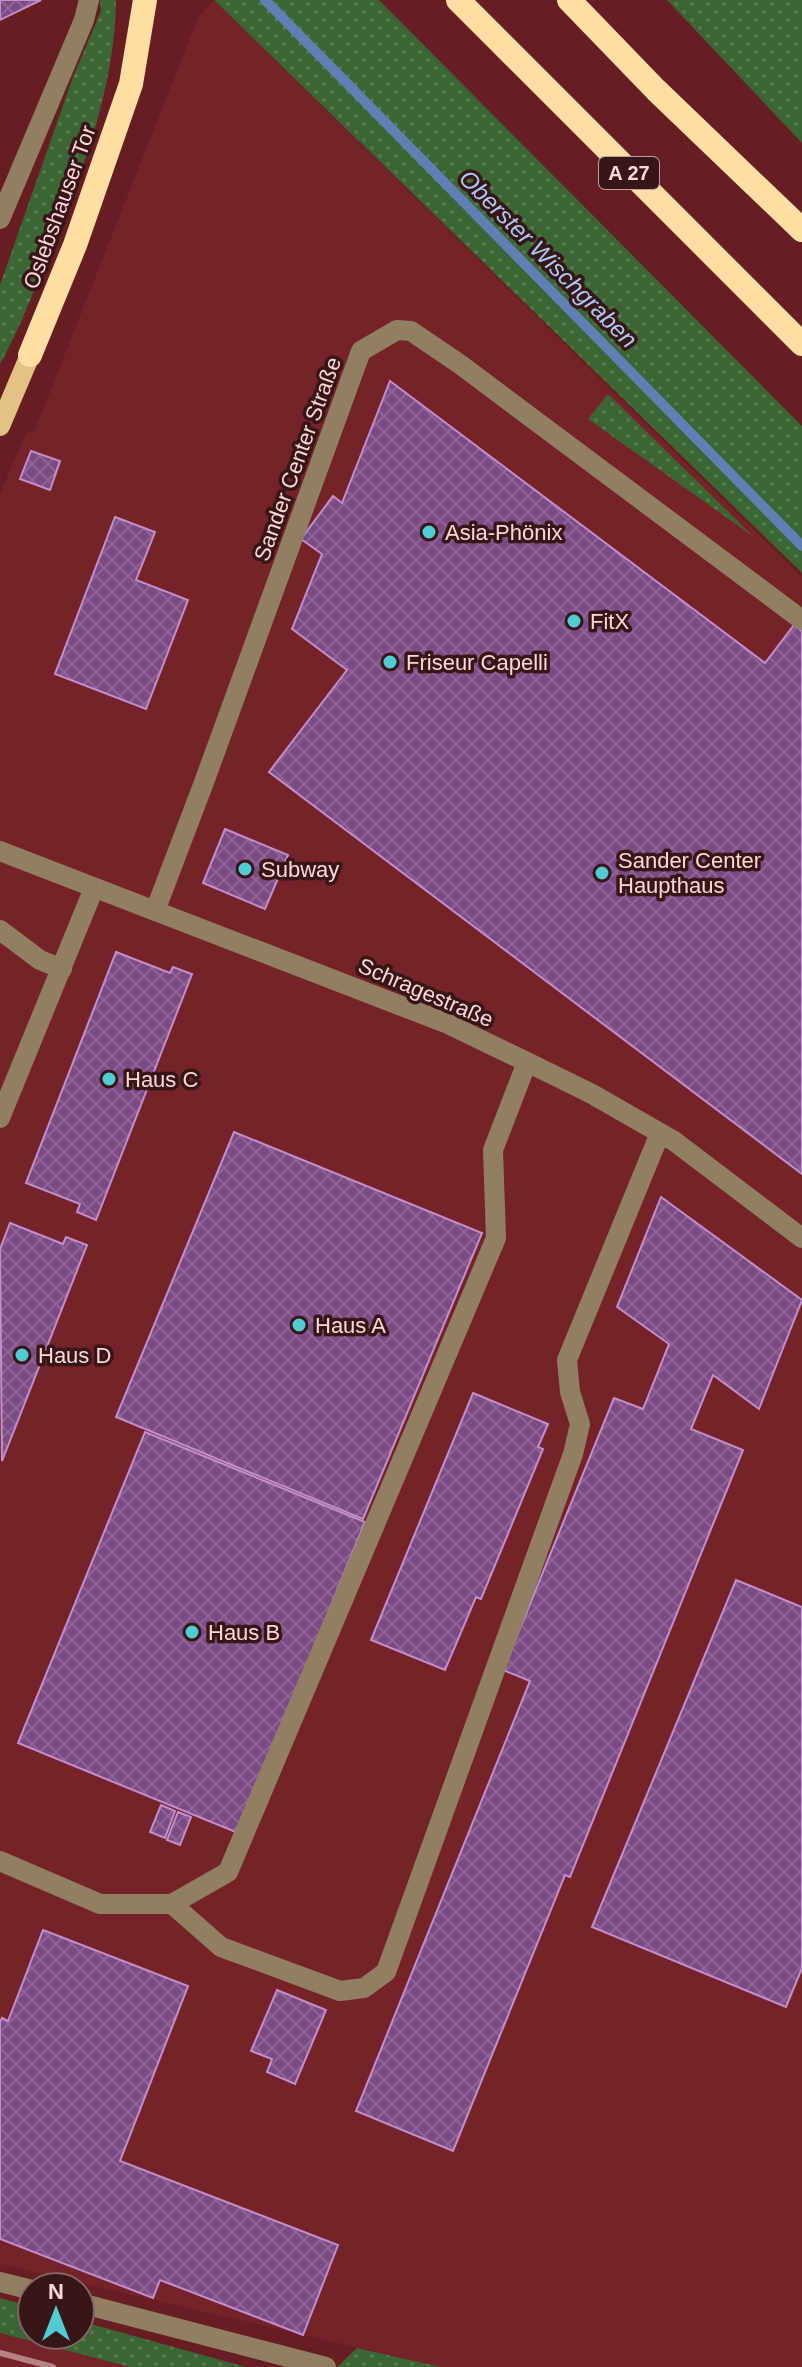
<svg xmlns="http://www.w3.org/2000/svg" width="802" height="2367" font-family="Helvetica,sans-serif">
	<defs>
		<pattern id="grass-dots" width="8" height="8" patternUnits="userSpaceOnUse" patternTransform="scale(2)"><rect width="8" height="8" fill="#3c6535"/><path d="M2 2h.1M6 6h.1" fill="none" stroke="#597a52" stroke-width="1.8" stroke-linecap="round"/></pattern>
		<pattern id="building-cross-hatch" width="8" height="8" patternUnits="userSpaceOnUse" patternTransform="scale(2)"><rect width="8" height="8" fill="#7b4b84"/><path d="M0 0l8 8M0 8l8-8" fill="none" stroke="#8f6495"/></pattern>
	</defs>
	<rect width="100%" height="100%" fill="#661e22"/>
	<g fill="#752329">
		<path d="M 214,0 L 802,577 L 802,2367 L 441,2367 L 0,2264 L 0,494 L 27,431 L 34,432 L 199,16 Z"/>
		<path d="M 0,2333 L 130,2367 L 0,2367 Z"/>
	</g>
	<g fill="url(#grass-dots)">
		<path d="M 100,0 L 116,0 C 115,89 81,177 47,258 C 33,294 19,330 0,364 L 0,285 L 73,77 L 101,11 Z"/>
		<path d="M 214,0 L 379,0 L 802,426 L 802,573 Z"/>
		<path d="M 667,0 L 802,0 L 802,143 Z"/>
		<path d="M 608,394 L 754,537 L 588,419 Z"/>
		<path d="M 0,2298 L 32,2307 L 32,2335 L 80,2335 L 80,2321 L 246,2367 L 130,2367 L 0,2333 Z"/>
		<path d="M 357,2348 L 441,2367 L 337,2367 Z"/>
	</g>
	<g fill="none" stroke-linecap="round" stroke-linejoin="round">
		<path stroke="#607fb3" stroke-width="10" d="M 265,0 L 802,546"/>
	</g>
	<g fill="url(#building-cross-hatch)" stroke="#c28fcd" stroke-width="2">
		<path d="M 0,0 L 41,0 L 0,20 Z"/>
		<path d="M 390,381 L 765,663 L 794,625 L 802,631 L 802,1174 L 269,772 L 347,670 L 292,629 L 322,554 L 301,539 L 333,496 L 342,503 Z"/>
		<path d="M 31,451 L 60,461 L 50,490 L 20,479 Z"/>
		<path d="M 115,517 L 155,532 L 136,580 L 188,600 L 146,709 L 55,674 Z"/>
		<path d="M 225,829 L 288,855 L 265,909 L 203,883 Z"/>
		<path d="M 116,952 L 170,973 L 173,967 L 192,974 L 96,1220 L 77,1212 L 80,1204 L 26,1183 Z"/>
		<path d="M 234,1132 L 482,1233 L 363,1519 L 116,1417 Z"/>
		<path d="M 661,1197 L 802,1300 L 759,1409 L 713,1375 L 691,1429 L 743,1450 L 570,1877 L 565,1875 L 453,2151 L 356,2111 L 530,1681 L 503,1670 L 614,1398 L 643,1409 L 669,1344 L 617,1307 Z"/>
		<path d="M 10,1223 L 63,1244 L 66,1237 L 87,1245 L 2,1461 L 0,1249 Z"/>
		<path d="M 473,1393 L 548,1424 L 538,1447 L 543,1449 L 481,1599 L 476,1597 L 445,1670 L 371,1640 Z"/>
		<path d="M 145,1432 L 365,1522 L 238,1833 L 18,1743 Z"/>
		<path d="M 736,1580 L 802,1607 L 802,1968 L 786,2007 L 592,1927 Z"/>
		<path d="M 161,1805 L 175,1811 L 165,1838 L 150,1832 Z"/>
		<path d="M 178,1812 L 191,1817 L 180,1845 L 167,1840 Z"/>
		<path d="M 43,1930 L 188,1986 L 120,2161 L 338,2245 L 303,2335 L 160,2280 L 153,2298 L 0,2239 L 0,2023 L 2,2018 L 8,2021 Z"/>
		<path d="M 277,1990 L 326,2010 L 295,2084 L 267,2072 L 272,2059 L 251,2051 Z"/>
	</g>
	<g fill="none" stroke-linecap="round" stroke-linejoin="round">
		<g stroke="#907f62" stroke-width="20">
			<path d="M 0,219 L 84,20 L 89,0"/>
			<path d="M 0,851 L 448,1024 L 527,1062 L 592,1094 L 674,1141 L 802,1238"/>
			<path d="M 155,911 L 203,785 L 361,351 L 397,330 L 411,331 L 461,365 L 802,620"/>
			<path d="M 0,930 L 40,960 L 62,969"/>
			<path d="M 0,1118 L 94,888"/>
			<path d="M 0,1861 L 100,1904 L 172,1904 L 228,1872 L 496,1238 L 493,1150 L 527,1062"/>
			<path d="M 172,1904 L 221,1947 L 340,1991 L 364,1988 L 386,1972 L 573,1454 L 580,1424 L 570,1392 L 567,1360 L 660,1133"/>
			<path d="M 0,2282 L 32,2290"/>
			<path d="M 80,2303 L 326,2367"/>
		</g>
		<path stroke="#e4c184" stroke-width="20" d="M 0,426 L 30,355"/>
		<g stroke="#ffdda3" stroke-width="24">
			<path d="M 458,0 L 802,344"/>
			<path d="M 569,0 L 656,90 L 802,230"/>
			<path d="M 30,355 L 75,245 L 131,84 L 145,0"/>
		</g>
		<path stroke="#b78284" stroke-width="6" d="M 0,2353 L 53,2367"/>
	</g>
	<g fill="#51ccd3" stroke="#371617" stroke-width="3">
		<circle cx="429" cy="532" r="8"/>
		<circle cx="574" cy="621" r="8"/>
		<circle cx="390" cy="662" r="8"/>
		<circle cx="245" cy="869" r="8"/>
		<circle cx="602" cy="873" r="8"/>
		<circle cx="109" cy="1079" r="8"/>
		<circle cx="299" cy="1325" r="8"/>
		<circle cx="22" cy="1355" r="8"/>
		<circle cx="192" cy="1632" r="8"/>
	</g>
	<g text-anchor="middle" stroke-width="7" stroke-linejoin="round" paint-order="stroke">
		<rect fill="#371617" stroke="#c19d9d" stroke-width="2" x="599" y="157" width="60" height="32" rx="6"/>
		<g font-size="20" font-weight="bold" fill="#fcd7d6">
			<text x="629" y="180">A 27</text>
		</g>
		<g font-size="22" fill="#fcd7d6" stroke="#371617">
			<text transform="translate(59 207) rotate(-70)" y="8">Oslebshauser Tor</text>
			<text transform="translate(297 459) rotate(-70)" y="8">Sander Center Straße</text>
			<text transform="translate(426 992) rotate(23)" y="8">Schragestraße</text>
		</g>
		<g font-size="22" fill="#fcd7d6" stroke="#371617" text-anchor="start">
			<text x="445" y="540">Asia-Phönix</text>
			<text x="590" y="629">FitX</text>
			<text x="406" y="670">Friseur Capelli</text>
			<text x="618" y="868">Sander Center<tspan x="618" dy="25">Haupthaus</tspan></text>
			<text x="261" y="877">Subway</text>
			<text x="125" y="1087">Haus C</text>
			<text x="315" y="1333">Haus A</text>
			<text x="38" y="1363">Haus D</text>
			<text x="208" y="1640">Haus B</text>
		</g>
		<g font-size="24" font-style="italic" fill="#acc8f5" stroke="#371617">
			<text transform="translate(548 259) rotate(45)" y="8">Oberster Wischgraben</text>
		</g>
	</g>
	<g transform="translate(56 2311)"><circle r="38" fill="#371617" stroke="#866363" stroke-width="2"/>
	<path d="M0-6L14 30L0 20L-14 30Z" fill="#51ccd3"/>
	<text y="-12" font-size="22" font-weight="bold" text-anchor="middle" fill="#fcd7d6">N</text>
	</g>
</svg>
